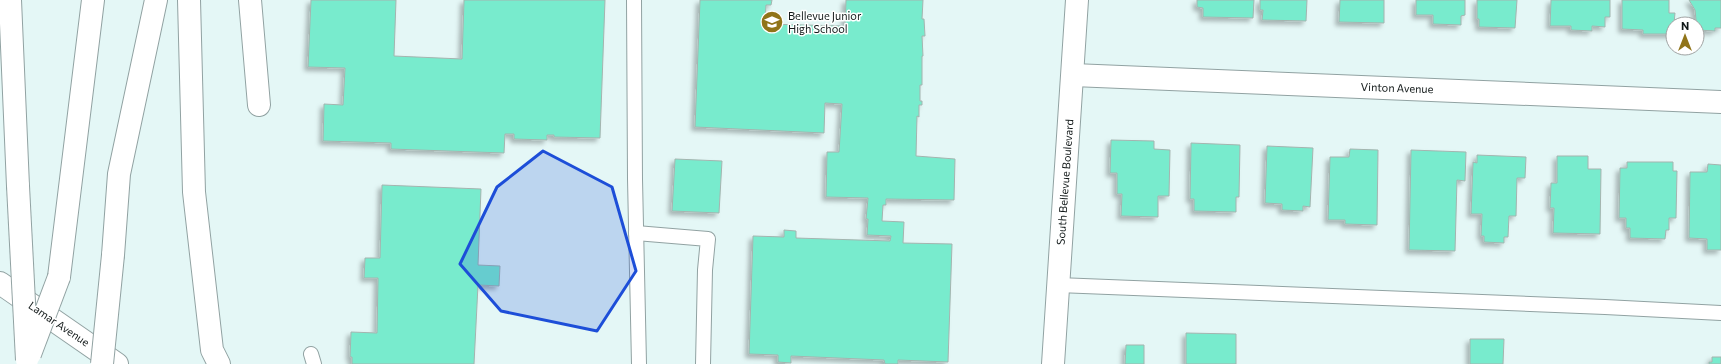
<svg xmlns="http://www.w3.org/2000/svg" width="1721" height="364" font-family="Commissioner,sans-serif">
	<defs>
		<filter id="shadow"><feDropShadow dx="-3.5" dy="3.5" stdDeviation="2" flood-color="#0004"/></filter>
	</defs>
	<rect width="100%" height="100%" fill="#e4f7f6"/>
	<g fill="#78ebcd" stroke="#a4b4af" filter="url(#shadow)">
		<path d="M 311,0 L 396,0 L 394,56 L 462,59 L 464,0 L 605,0 L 600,138 L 554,137 L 554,135 L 547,135 L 547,140 L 514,139 L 514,134 L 505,134 L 504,153 L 391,149 L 391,143 L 323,141 L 324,104 L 343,105 L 345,68 L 308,67 Z"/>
		<path d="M 700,0 L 772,0 L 771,5 L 766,5 L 765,24 L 845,26 L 846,0 L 923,0 L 922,19 L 924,19 L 925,36 L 922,36 L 923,56 L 922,56 L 922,85 L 920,85 L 920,101 L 922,101 L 922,105 L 919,105 L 919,117 L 917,116 L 916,156 L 955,159 L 954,200 L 886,199 L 886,205 L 883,205 L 882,221 L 904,222 L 903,243 L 952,244 L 948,362 L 898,360 L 898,364 L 885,364 L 884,360 L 791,356 L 791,363 L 778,362 L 778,355 L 749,354 L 753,236 L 784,237 L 784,230 L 796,231 L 796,238 L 890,241 L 891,236 L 867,235 L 868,219 L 866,219 L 868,198 L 826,197 L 827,152 L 839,152 L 842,104 L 825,103 L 824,133 L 695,127 Z"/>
		<path d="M 1197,0 L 1254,0 L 1253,18 L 1203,17 L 1203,8 L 1197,7 Z"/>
		<path d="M 1260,0 L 1307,0 L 1306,21 L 1262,20 L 1263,10 L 1260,10 Z"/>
		<path d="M 1340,0 L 1384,0 L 1384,23 L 1339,22 Z"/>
		<path d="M 1416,0 L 1465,0 L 1465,15 L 1461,16 L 1461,25 L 1433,24 L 1433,15 L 1416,15 Z"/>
		<path d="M 1477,0 L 1517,0 L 1515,28 L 1479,27 L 1479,19 L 1477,19 Z"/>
		<path d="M 1551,0 L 1610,0 L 1610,17 L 1605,17 L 1605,27 L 1592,26 L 1592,31 L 1571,30 L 1571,26 L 1550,26 Z"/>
		<path d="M 1622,0 L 1669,0 L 1669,13 L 1675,13 L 1673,34 L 1643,34 L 1643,30 L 1622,29 Z"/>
		<path d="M 1689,0 L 1721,0 L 1721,28 L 1715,28 L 1715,31 L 1697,30 L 1695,10 Z"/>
		<path d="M 1111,140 L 1154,141 L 1154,149 L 1170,150 L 1169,196 L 1158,196 L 1158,217 L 1121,216 L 1122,194 L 1117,194 L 1117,173 L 1110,173 Z"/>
		<path d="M 1191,143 L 1240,145 L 1239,197 L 1236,197 L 1236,212 L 1194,211 L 1194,199 L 1190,199 Z"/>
		<path d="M 1267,146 L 1313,148 L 1310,207 L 1303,206 L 1303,211 L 1282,210 L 1282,204 L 1265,203 Z"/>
		<path d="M 1350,149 L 1378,150 L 1377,225 L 1345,224 L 1345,220 L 1328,220 L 1330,157 L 1349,157 Z"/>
		<path d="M 1411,150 L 1466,152 L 1465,181 L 1457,180 L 1455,251 L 1409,250 Z"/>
		<path d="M 1477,155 L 1526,157 L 1525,178 L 1517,178 L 1516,216 L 1509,216 L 1508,237 L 1504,237 L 1504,243 L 1484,242 L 1484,236 L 1481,236 L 1482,214 L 1471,214 L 1473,162 L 1477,163 Z"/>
		<path d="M 1557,156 L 1588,156 L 1588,169 L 1601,169 L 1600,234 L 1553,233 L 1554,208 L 1550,208 L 1551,183 L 1557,183 Z"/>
		<path d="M 675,159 L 722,161 L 719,213 L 672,211 Z"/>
		<path d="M 1627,162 L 1673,162 L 1673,171 L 1677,171 L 1676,218 L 1669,218 L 1669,230 L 1666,230 L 1665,239 L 1630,238 L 1630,228 L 1626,228 L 1626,218 L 1619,218 L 1620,168 L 1627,168 Z"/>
		<path d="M 1708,164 L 1721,165 L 1721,250 L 1707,250 L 1707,239 L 1689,238 L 1690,172 L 1707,172 Z"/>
		<path d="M 382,185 L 481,189 L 478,265 L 500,266 L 499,286 L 478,285 L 474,364 L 352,364 L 352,357 L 350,357 L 351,332 L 377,333 L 378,278 L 364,278 L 365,258 L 380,258 Z"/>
		<path d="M 1186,333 L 1236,334 L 1236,364 L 1186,364 Z"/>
		<path d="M 1470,339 L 1504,339 L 1503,364 L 1470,364 Z"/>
		<path d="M 1126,345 L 1144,345 L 1144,364 L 1125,364 Z"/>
		<path d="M 1712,357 L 1721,357 L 1721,364 L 1709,364 L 1709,362 L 1712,362 Z"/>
	</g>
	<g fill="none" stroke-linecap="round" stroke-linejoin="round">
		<g stroke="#91a2a2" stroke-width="16">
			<g id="service">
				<path d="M 634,0 L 635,179 L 639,364"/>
				<path d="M 636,233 L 708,239 L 705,270 L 703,364"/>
				<path d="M 1058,285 L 1605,307 L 1721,313"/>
				<path d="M 311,354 L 314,364"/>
			</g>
		</g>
		<g stroke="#91a2a2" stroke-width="24">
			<g id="minor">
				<path d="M 250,0 L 259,105"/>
				<path d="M 1073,75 L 1721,102"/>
			</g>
		</g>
		<g stroke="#91a2a2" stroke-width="24">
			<g id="primary">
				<path d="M 0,283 L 117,364"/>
				<path d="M 1053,364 L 1077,0"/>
			</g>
		</g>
		<g stroke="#91a2a2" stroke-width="24">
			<g id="motorway">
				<path d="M 10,0 L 18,186"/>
				<path d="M 189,0 L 194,192 L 212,350 L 219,364"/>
				<path d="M 113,255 L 119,174 L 156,0"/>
				<path d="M 59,277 L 93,0"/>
			</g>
		</g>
		<use href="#service" stroke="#fff" stroke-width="14"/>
		<use href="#minor" stroke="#fff" stroke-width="22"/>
		<use href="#primary" stroke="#fff" stroke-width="22"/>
		<use href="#motorway" stroke="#fff" stroke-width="22"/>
		<g stroke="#91a2a2" stroke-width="24" stroke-linecap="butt">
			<g id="motorway-bridge">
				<path d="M 18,186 L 27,360"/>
				<path d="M 30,354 L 59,277"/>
				<path d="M 102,364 L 113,255"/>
			</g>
		</g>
		<use href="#motorway-bridge" stroke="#fff" stroke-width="22"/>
	</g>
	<path fill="#1d4ed8" fill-opacity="0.2" stroke="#1d4ed8" stroke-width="3" stroke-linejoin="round" d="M 543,151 L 612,187 L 636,271 L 597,331 L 501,311 L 460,264 L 497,187 Z"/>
	<defs>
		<g id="school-disc" transform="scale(1.15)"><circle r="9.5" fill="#907419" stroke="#fff"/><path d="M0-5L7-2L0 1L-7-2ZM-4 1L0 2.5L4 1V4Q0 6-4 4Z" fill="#fff"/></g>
	</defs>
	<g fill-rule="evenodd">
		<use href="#school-disc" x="772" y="22"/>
	</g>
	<g text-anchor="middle" stroke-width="3" stroke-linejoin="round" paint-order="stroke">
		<g font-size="11" fill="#111818" stroke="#fff" text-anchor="start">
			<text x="788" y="20">Bellevue Junior<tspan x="788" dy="13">High School</tspan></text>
		</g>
		<g font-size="11" fill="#111818" stroke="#fff">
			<text transform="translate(1397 88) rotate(2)" y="4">Vinton Avenue</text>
			<text transform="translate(1065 182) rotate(-86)" y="4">South Bellevue Boulevard</text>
			<text transform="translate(59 324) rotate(34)" y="4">Lamar Avenue</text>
		</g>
	</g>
	<g transform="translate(1685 36)"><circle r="19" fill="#ffffff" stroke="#a0a3a3"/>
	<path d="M0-3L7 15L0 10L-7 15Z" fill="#907419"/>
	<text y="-6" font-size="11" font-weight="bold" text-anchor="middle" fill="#111818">N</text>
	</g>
</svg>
